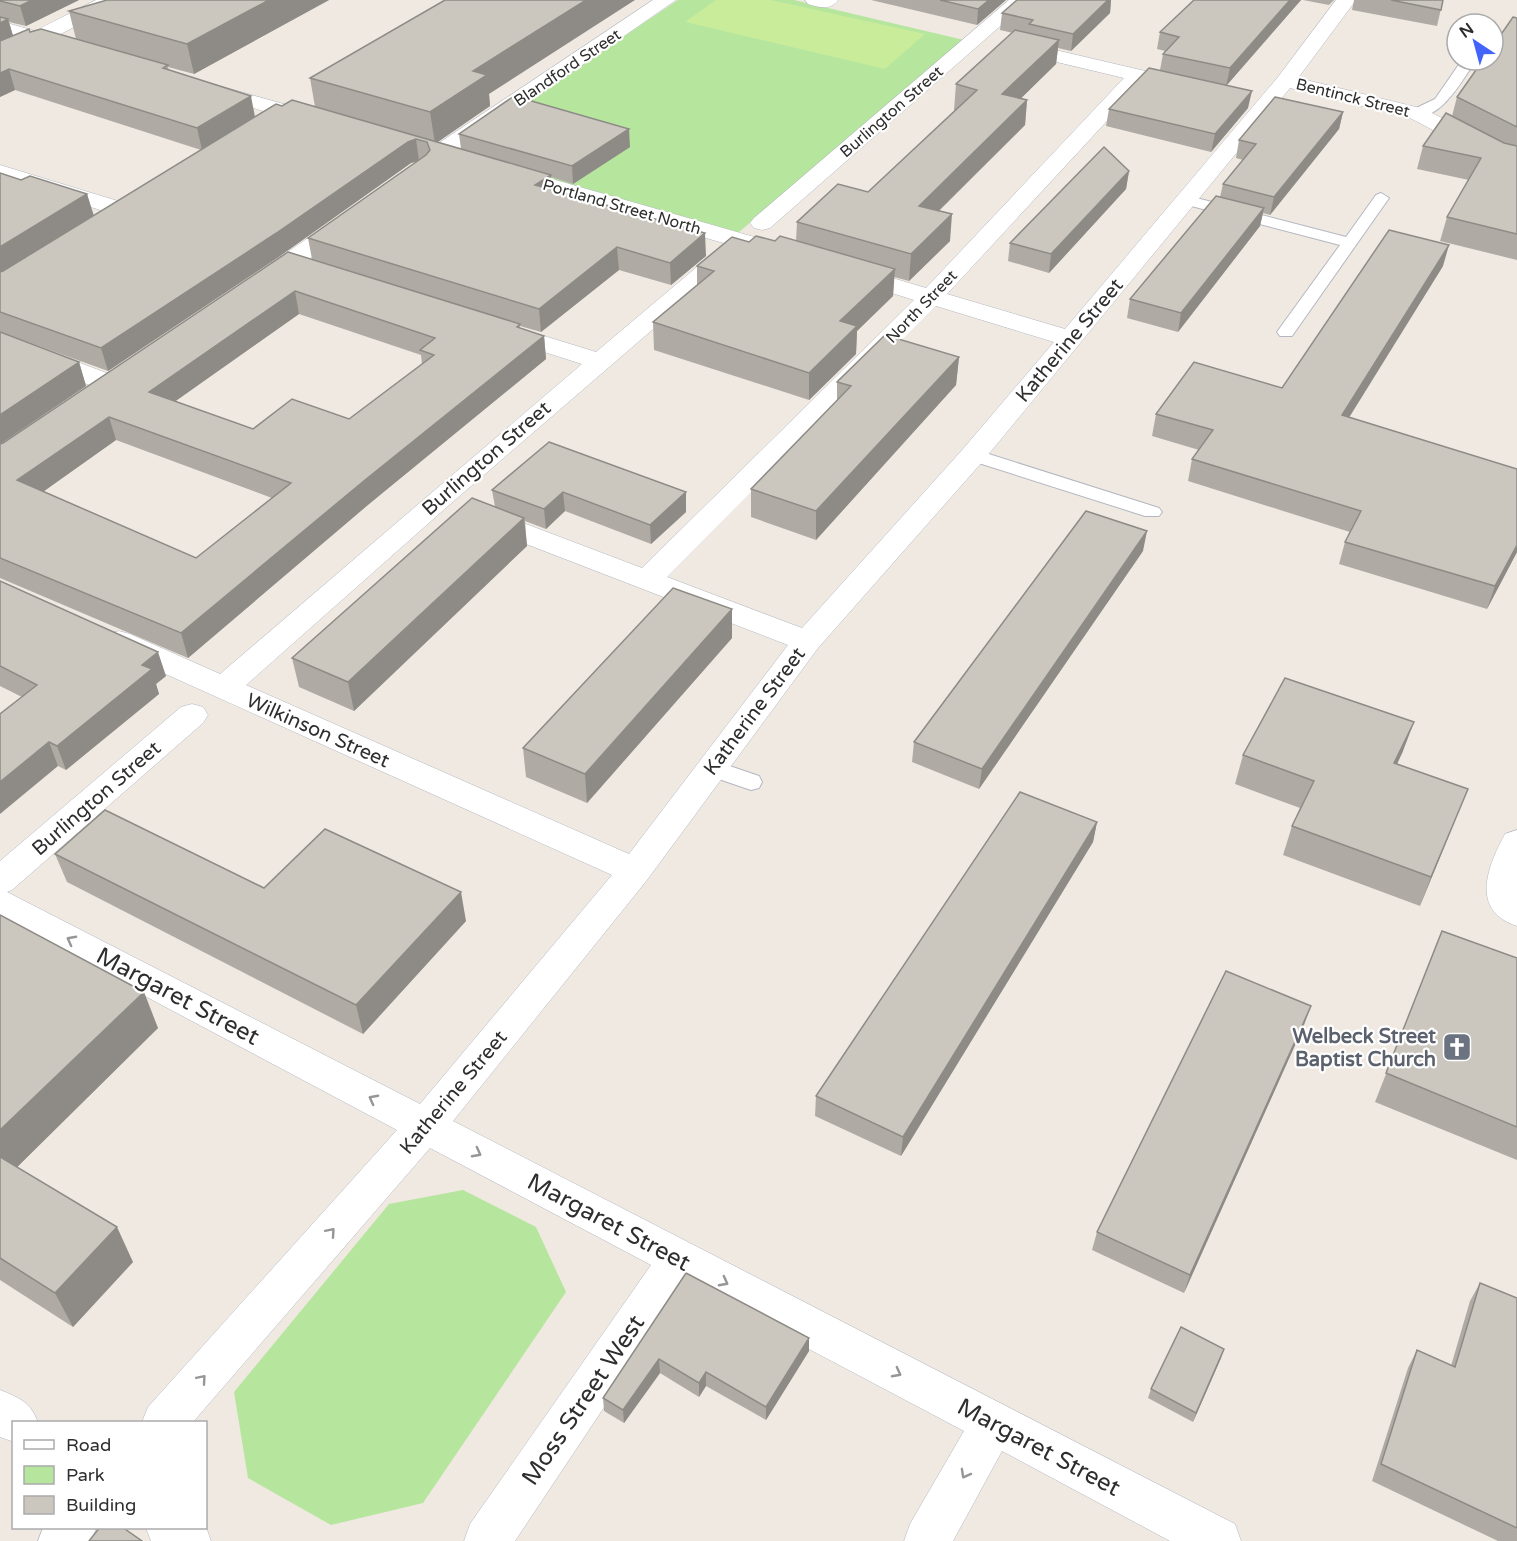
<svg xmlns="http://www.w3.org/2000/svg" width="1517" height="1541" font-family="'Varela Round',sans-serif">
	<rect width="100%" height="100%" fill="#efe9e1"/>
	<g fill="#b6e59e">
		<path d="M 678,0 L 794,0 L 964,40 L 732,238 L 450,153 Z"/>
		<path d="M 463,1190 L 536,1227 L 566,1292 L 423,1503 L 331,1525 L 248,1478 L 234,1392 L 389,1204 Z"/>
	</g>
	<path fill="#c9ec9a" d="M 716,0 L 771,0 L 925,34 L 885,69 L 685,22 Z"/>
	<g fill="none" stroke-linecap="round" stroke-linejoin="round">
		<g stroke="#b4b7c1" stroke-width="2">
			<g id="lane">
				<path d="M 1462,60 L 1476,60 C 1463,79 1440,123 1412,116 L 1410,113 L 1412,110 L 1435,99 Z"/>
				<path d="M 1381,193 L 1389,198 L 1292,336 L 1280,336 L 1277,332 L 1340,245 L 1180,203 L 1177,200 L 1185,195 L 1346,237 L 1376,195 Z"/>
				<path d="M 973,449 L 1159,508 L 1162,512 L 1159,516 L 1145,516 L 966,459 L 964,455 L 966,451 Z"/>
				<path d="M 712,760 L 759,776 L 762,782 L 759,788 L 751,790 L 704,774 L 701,768 L 704,762 Z"/>
			</g>
		</g>
		<g stroke="#b4b7c1" stroke-width="1">
			<g id="street">
				<path d="M 96,0 L 121,0 L 118,4 L 55,37 L 69,41 L 72,45 L 69,49 L 62,51 L 39,45 L 0,63 L 0,49 L 20,39 L 0,33 L 0,21 L 35,31 Z"/>
				<path d="M 653,0 L 676,0 L 446,159 L 438,161 L 430,159 L 427,154 L 430,149 Z"/>
				<path d="M 805,0 L 838,0 C 830,11 819,7 808,4 Z"/>
				<path d="M 1009,0 L 1030,0 L 770,228 L 762,230 L 754,228 L 750,223 L 754,218 Z"/>
				<path d="M 1336,0 L 1356,0 L 1298,78 L 1424,109 L 1517,156 L 1517,170 L 1498,164 L 1410,118 L 1290,88 L 983,461 L 818,648 L 647,880 L 453,1121 L 1235,1524 L 1241,1541 L 1170,1541 L 1002,1451 L 953,1541 L 904,1541 L 910,1524 L 964,1431 L 686,1284 L 515,1541 L 464,1541 L 470,1524 L 651,1265 L 430,1148 L 193,1422 L 142,1422 L 148,1407 L 397,1130 L 0,919 L 0,861 L 181,707 L 192,704 L 203,707 L 208,715 L 203,723 L 12,890 L 7,892 L 420,1104 L 612,875 L 108,648 L 104,641 L 108,634 L 119,631 L 130,634 L 220,674 L 582,364 L 494,336 L 490,331 L 494,326 L 503,323 L 512,326 L 596,352 L 723,245 L 727,244 L 501,179 L 498,174 L 501,169 L 509,167 L 517,169 L 782,245 L 786,250 L 782,255 L 774,257 L 741,248 L 743,250 L 739,255 L 448,506 L 246,685 L 629,854 L 788,645 L 474,524 L 470,518 L 474,512 L 484,509 L 494,512 L 642,568 L 914,300 L 844,278 L 840,273 L 844,268 L 852,266 L 926,288 L 1124,78 L 1006,50 L 1003,46 L 1006,42 L 1013,40 L 1162,75 L 1165,79 L 1162,83 L 1155,85 L 1143,82 L 947,294 L 1065,329 L 1278,77 ZM 936,306 L 1054,342 L 963,449 L 802,628 L 667,577 Z"/>
				<path d="M 209,83 L 323,115 L 326,120 L 323,125 L 315,126 L 202,93 L 199,89 L 202,85 Z"/>
				<path d="M 0,165 L 131,205 L 134,210 L 131,215 L 123,217 L 0,179 Z"/>
				<path d="M 345,216 L 353,218 L 357,223 L 353,228 L 271,286 L 262,288 L 253,286 L 250,281 L 253,276 L 337,218 Z"/>
				<path d="M 0,333 L 120,378 L 124,384 L 120,390 L 111,392 L 102,390 L 0,350 Z"/>
				<path d="M 1517,830 L 1517,926 C 1470,911 1487,867 1505,834 Z"/>
				<path d="M 0,1390 C 20,1398 30,1402 38,1422 L 14,1422 L 14,1442 L 0,1437 Z"/>
				<path d="M 206,1527 L 211,1541 L 151,1541 L 146,1528 Z"/>
				<path d="M 43,1528 L 96,1528 L 91,1541 L 38,1541 Z"/>
			</g>
		</g>
		<use href="#lane" fill="#fff" fill-rule="evenodd"/>
		<use href="#street" fill="#fff" fill-rule="evenodd"/>
	</g>
	<g fill="#afaba4" fill-rule="evenodd">
		<path d="M 0,0 L 79,0 L 26,26 L 9,22 L 13,35 L 30,32 L 76,39 L 69,11 L 329,0 L 194,74 L 168,67 L 169,70 L 255,117 L 282,106 L 315,107 L 310,78 L 489,94 L 490,106 L 437,142 L 461,149 L 459,134 L 630,147 L 573,184 L 551,177 L 552,190 L 706,256 L 671,285 L 619,270 L 541,332 L 520,326 L 520,328 L 544,336 L 546,359 L 369,504 L 188,658 L 0,578 L 0,332 L 79,362 L 86,386 L 1,444 L 312,259 L 308,238 L 417,161 L 411,163 L 280,256 L 108,371 L 0,332 L 0,173 L 21,180 L 87,194 L 93,216 L 201,150 L 15,90 L 0,97 ZM 299,314 L 421,355 L 422,364 L 349,419 L 253,429 L 175,401 ZM 116,440 L 272,498 L 196,558 L 43,491 Z"/>
		<path d="M 871,0 L 1006,0 L 977,25 Z"/>
		<path d="M 1017,0 L 1111,0 L 1110,13 L 1071,51 L 1058,48 L 1056,64 L 1021,98 L 1027,100 L 1025,125 L 939,211 L 950,241 L 909,281 L 894,277 L 893,296 L 857,331 L 856,354 L 809,400 L 654,350 L 653,322 L 697,285 L 697,266 L 749,242 L 796,241 L 797,222 L 868,192 L 956,110 L 954,110 L 956,84 L 1013,33 L 1000,30 L 1002,13 Z"/>
		<path d="M 1194,0 L 1301,0 L 1227,85 L 1248,108 L 1211,152 L 1106,126 L 1109,109 L 1160,70 L 1163,54 L 1165,51 L 1157,49 L 1160,32 Z"/>
		<path d="M 1303,0 L 1334,0 L 1329,5 Z"/>
		<path d="M 1354,0 L 1443,0 L 1437,26 L 1352,10 Z"/>
		<path d="M 1517,18 L 1517,260 L 1440,241 L 1447,217 L 1469,180 L 1417,169 L 1423,146 L 1452,116 L 1457,97 Z"/>
		<path d="M 1343,112 L 1339,129 L 1270,215 L 1263,213 L 1260,226 L 1178,332 L 1127,318 L 1130,299 L 1220,197 L 1223,184 L 1243,160 L 1236,158 L 1239,140 Z"/>
		<path d="M 1129,171 L 1126,189 L 1049,273 L 1008,261 L 1010,243 Z"/>
		<path d="M 1443,266 L 1349,417 L 1517,552 L 1487,609 L 1339,564 L 1345,542 L 1350,532 L 1188,481 L 1192,459 L 1199,450 L 1152,436 L 1156,414 L 1282,388 Z"/>
		<path d="M 959,357 L 956,385 L 816,540 L 751,517 L 751,489 L 837,401 L 837,382 Z"/>
		<path d="M 492,490 L 686,492 L 686,512 L 651,544 L 565,511 L 546,529 L 525,521 L 527,546 L 354,711 L 299,687 L 292,658 L 495,507 Z"/>
		<path d="M 1143,551 L 979,789 L 912,762 L 914,742 Z"/>
		<path d="M 0,581 L 166,676 L 156,684 L 159,694 L 66,770 L 58,766 L 22,697 L 0,686 Z"/>
		<path d="M 732,638 L 587,803 L 526,777 L 523,748 Z"/>
		<path d="M 1403,751 L 1397,764 L 1456,818 L 1420,906 L 1283,855 L 1292,826 L 1300,808 L 1235,784 L 1243,755 Z"/>
		<path d="M 1097,822 L 1093,842 L 901,1156 L 815,1116 L 816,1096 Z"/>
		<path d="M 55,854 L 264,888 L 466,921 L 363,1034 L 67,882 Z"/>
		<path d="M 0,915 L 158,1028 L 17,1167 L 133,1262 L 73,1327 L 0,1280 Z"/>
		<path d="M 1442,931 L 1517,958 L 1517,1160 L 1375,1102 Z"/>
		<path d="M 1304,1025 L 1184,1293 L 1092,1250 L 1097,1232 Z"/>
		<path d="M 686,1273 L 809,1338 L 809,1351 L 766,1420 L 706,1386 L 699,1397 L 660,1373 L 624,1423 L 604,1411 L 603,1398 Z"/>
		<path d="M 1480,1283 L 1517,1298 L 1517,1541 L 1498,1541 L 1372,1481 L 1408,1368 L 1417,1350 L 1451,1366 L 1470,1301 Z"/>
		<path d="M 1221,1358 L 1193,1422 L 1148,1398 L 1151,1389 Z"/>
	</g>
	<g fill="#8e8b86">
		<path d="M 32,0 L 79,0 L 26,26 L 20,6 Z"/>
		<path d="M 269,0 L 329,0 L 194,74 L 187,44 Z"/>
		<path d="M 586,0 L 635,0 L 489,94 L 490,106 L 435,144 L 430,112 L 473,71 Z"/>
		<path d="M 989,0 L 1006,0 L 977,25 L 978,9 Z"/>
		<path d="M 1108,0 L 1111,0 L 1110,13 L 1071,51 L 1073,34 Z"/>
		<path d="M 1290,0 L 1301,0 L 1226,86 L 1230,68 Z"/>
		<path d="M 8,19 L 14,40 L 0,46 L 0,23 Z"/>
		<path d="M 1059,40 L 1056,64 L 1000,119 L 1002,94 Z"/>
		<path d="M 9,69 L 15,90 L 0,97 L 0,73 Z"/>
		<path d="M 1252,91 L 1248,108 L 1211,152 L 1215,134 Z"/>
		<path d="M 251,96 L 255,117 L 202,150 L 197,128 Z"/>
		<path d="M 1027,100 L 1025,125 L 917,232 L 919,206 Z"/>
		<path d="M 1343,112 L 1339,129 L 1270,215 L 1274,197 Z"/>
		<path d="M 629,129 L 630,147 L 573,184 L 572,166 Z"/>
		<path d="M 416,139 L 419,161 L 411,163 L 280,256 L 108,371 L 101,348 L 408,142 Z"/>
		<path d="M 1129,171 L 1126,189 L 1049,273 L 1051,254 Z"/>
		<path d="M 551,175 L 553,197 L 535,185 Z"/>
		<path d="M 87,194 L 94,216 L 0,274 L 0,247 Z"/>
		<path d="M 1264,208 L 1260,226 L 1178,332 L 1181,313 Z"/>
		<path d="M 952,214 L 950,241 L 909,281 L 911,254 Z"/>
		<path d="M 705,233 L 706,256 L 671,285 L 670,263 Z"/>
		<path d="M 1449,245 L 1443,266 L 1337,437 L 1342,415 Z"/>
		<path d="M 617,247 L 619,270 L 541,332 L 539,309 Z"/>
		<path d="M 895,269 L 893,296 L 857,331 L 856,354 L 809,400 L 809,373 L 840,321 Z"/>
		<path d="M 295,291 L 299,314 L 156,415 L 149,392 Z"/>
		<path d="M 544,336 L 546,359 L 369,504 L 188,658 L 181,633 L 365,480 Z"/>
		<path d="M 959,357 L 956,385 L 816,540 L 816,511 Z"/>
		<path d="M 79,362 L 86,386 L 0,444 L 0,415 Z"/>
		<path d="M 109,417 L 116,440 L 26,504 L 17,480 Z"/>
		<path d="M 563,492 L 565,511 L 546,529 L 544,509 Z"/>
		<path d="M 686,492 L 686,512 L 651,544 L 650,525 Z"/>
		<path d="M 524,518 L 527,546 L 354,711 L 348,682 Z"/>
		<path d="M 1147,531 L 1143,551 L 979,789 L 982,769 Z"/>
		<path d="M 1517,545 L 1517,552 L 1487,609 L 1495,586 Z"/>
		<path d="M 732,609 L 732,638 L 587,803 L 585,774 Z"/>
		<path d="M 158,652 L 166,676 L 156,684 L 159,694 L 66,770 L 57,746 L 142,665 Z"/>
		<path d="M 1414,722 L 1403,751 L 1384,792 L 1394,763 Z"/>
		<path d="M 49,742 L 58,766 L 0,814 L 0,782 Z"/>
		<path d="M 1468,789 L 1456,818 L 1420,906 L 1431,877 Z"/>
		<path d="M 1097,822 L 1093,842 L 901,1156 L 903,1137 Z"/>
		<path d="M 461,892 L 466,921 L 363,1034 L 356,1005 Z"/>
		<path d="M 144,992 L 158,1028 L 2,1182 L 0,1179 L 0,1130 Z"/>
		<path d="M 1311,1006 L 1304,1025 L 1184,1293 L 1190,1275 Z"/>
		<path d="M 117,1227 L 133,1262 L 73,1327 L 55,1293 Z"/>
		<path d="M 809,1338 L 809,1351 L 766,1420 L 766,1407 Z"/>
		<path d="M 1224,1349 L 1221,1358 L 1193,1422 L 1196,1413 Z"/>
		<path d="M 659,1359 L 660,1373 L 624,1423 L 623,1410 Z"/>
		<path d="M 706,1372 L 706,1386 L 699,1397 L 699,1383 Z"/>
	</g>
	<g fill="#cbc7bf" stroke="#8e8b86" stroke-width="1.5" fill-rule="evenodd">
		<path d="M 0,0 L 32,0 L 20,6 L 0,1 Z"/>
		<path d="M 107,0 L 269,0 L 187,44 L 69,11 Z"/>
		<path d="M 445,0 L 586,0 L 473,71 L 487,75 L 430,112 L 310,78 Z"/>
		<path d="M 940,0 L 989,0 L 978,9 Z"/>
		<path d="M 1017,0 L 1108,0 L 1073,34 L 1029,24 L 1033,20 L 1002,13 Z"/>
		<path d="M 1194,0 L 1290,0 L 1230,68 L 1163,54 L 1179,37 L 1160,32 Z"/>
		<path d="M 1391,0 L 1443,0 L 1441,10 Z"/>
		<path d="M 0,17 L 8,19 L 0,23 Z"/>
		<path d="M 1513,17 L 1517,18 L 1517,127 L 1457,97 L 1483,60 L 1493,60 L 1493,46 Z"/>
		<path d="M 29,29 L 30,32 L 41,29 L 168,65 L 163,68 L 251,96 L 197,128 L 9,69 L 0,73 L 0,41 Z"/>
		<path d="M 1015,30 L 1059,40 L 1002,94 L 1027,100 L 919,206 L 952,214 L 911,254 L 797,222 L 838,184 L 868,192 L 977,90 L 956,84 Z"/>
		<path d="M 1149,68 L 1252,91 L 1215,134 L 1109,109 Z"/>
		<path d="M 514,96 L 629,129 L 572,166 L 459,134 Z"/>
		<path d="M 1275,97 L 1343,112 L 1274,197 L 1223,184 L 1256,144 L 1239,140 Z"/>
		<path d="M 292,100 L 551,175 L 535,185 L 705,233 L 670,263 L 617,247 L 539,309 L 308,238 L 426,155 L 430,150 L 427,142 L 416,139 L 408,142 L 275,234 L 101,348 L 0,312 L 0,272 L 3,271 L 276,104 L 282,106 Z"/>
		<path d="M 1446,113 L 1504,143 L 1517,146 L 1517,234 L 1447,217 L 1481,158 L 1423,146 Z"/>
		<path d="M 1104,147 L 1129,171 L 1051,254 L 1010,243 Z"/>
		<path d="M 0,173 L 21,180 L 30,176 L 87,194 L 0,247 Z"/>
		<path d="M 1216,196 L 1264,208 L 1181,313 L 1130,299 Z"/>
		<path d="M 1389,230 L 1449,245 L 1342,415 L 1517,469 L 1517,545 L 1495,586 L 1345,542 L 1361,511 L 1192,459 L 1213,430 L 1156,414 L 1194,362 L 1282,388 Z"/>
		<path d="M 756,236 L 775,241 L 780,236 L 895,269 L 840,321 L 857,326 L 809,373 L 653,322 L 714,271 L 697,266 L 732,237 L 749,242 Z"/>
		<path d="M 288,252 L 520,324 L 517,327 L 544,336 L 365,480 L 181,633 L 0,558 L 0,444 L 3,443 ZM 295,291 L 435,338 L 420,350 L 434,355 L 349,419 L 292,399 L 253,429 L 149,392 ZM 109,417 L 291,483 L 196,558 L 17,480 Z"/>
		<path d="M 0,332 L 79,362 L 0,415 Z"/>
		<path d="M 885,335 L 959,357 L 816,511 L 751,489 L 851,386 L 837,382 Z"/>
		<path d="M 549,442 L 686,492 L 650,525 L 563,492 L 544,509 L 492,490 Z"/>
		<path d="M 472,498 L 524,518 L 348,682 L 292,658 Z"/>
		<path d="M 1086,511 L 1147,531 L 982,769 L 914,742 Z"/>
		<path d="M 0,581 L 158,652 L 142,665 L 152,669 L 57,746 L 49,742 L 0,782 L 0,714 L 37,685 L 0,666 Z"/>
		<path d="M 673,588 L 732,609 L 585,774 L 523,748 Z"/>
		<path d="M 1285,678 L 1414,722 L 1394,763 L 1468,789 L 1431,877 L 1292,826 L 1314,781 L 1243,755 Z"/>
		<path d="M 1020,792 L 1097,822 L 903,1137 L 816,1096 Z"/>
		<path d="M 105,810 L 264,888 L 325,829 L 461,892 L 356,1005 L 55,854 Z"/>
		<path d="M 0,915 L 144,992 L 0,1130 Z"/>
		<path d="M 1442,931 L 1517,958 L 1517,1127 L 1386,1073 Z"/>
		<path d="M 1226,971 L 1311,1006 L 1190,1275 L 1097,1232 Z"/>
		<path d="M 0,1157 L 117,1227 L 55,1293 L 0,1258 Z"/>
		<path d="M 686,1273 L 809,1338 L 766,1407 L 706,1372 L 699,1383 L 659,1359 L 623,1410 L 603,1398 Z"/>
		<path d="M 1480,1283 L 1517,1298 L 1517,1528 L 1381,1464 L 1417,1350 L 1455,1367 Z"/>
		<path d="M 1181,1327 L 1224,1349 L 1196,1413 L 1151,1389 Z"/>
		<path d="M 100,1527 L 122,1527 L 142,1541 L 89,1541 Z"/>
	</g>
	<defs><path id="oneway-chevron" d="M-2-3.5L2.5 0L-2 3.5" fill="none" stroke-width="1.6" stroke-linecap="round" stroke-linejoin="round" transform="scale(1.5)"/></defs>
	<g stroke="#969696">
		<use href="#oneway-chevron" transform="translate(71 940) rotate(-152)"/>
		<use href="#oneway-chevron" transform="translate(373 1099) rotate(-152)"/>
		<use href="#oneway-chevron" transform="translate(477 1153) rotate(28)"/>
		<use href="#oneway-chevron" transform="translate(331 1232) rotate(-49)"/>
		<use href="#oneway-chevron" transform="translate(724 1282) rotate(28)"/>
		<use href="#oneway-chevron" transform="translate(897 1373) rotate(28)"/>
		<use href="#oneway-chevron" transform="translate(202 1379) rotate(-49)"/>
		<use href="#oneway-chevron" transform="translate(965 1474) rotate(119)"/>
	</g>
	<defs>
		<g id="church-square" transform="scale(1.5)"><rect x="-9" y="-9" width="18" height="18" rx="4" fill="#6b7280" stroke="#fff"/><path d="M-1.2-6h2.4v3.5h3.3v2.4h-3.3V6h-2.4V-.1h-3.3v-2.4h3.3Z" fill="#fff"/></g>
	</defs>
	<g fill-rule="evenodd">
		<use href="#church-square" x="1457" y="1047"/>
	</g>
	<g text-anchor="middle" stroke-width="4.5" stroke-linejoin="round" paint-order="stroke">
		<g font-size="16" fill="#2e2e2e" stroke="#fff">
			<text transform="translate(567 67) rotate(-34)" y="6">Blandford Street</text>
			<text transform="translate(1353 97) rotate(14)" y="6">Bentinck Street</text>
			<text transform="translate(891 111) rotate(-41)" y="6">Burlington Street</text>
			<text transform="translate(622 206) rotate(16)" y="6">Portland Street North</text>
			<text transform="translate(921 306) rotate(-46)" y="6">North Street</text>
		</g>
		<g font-size="20" fill="#2e2e2e" stroke="#fff">
			<text transform="translate(1069 340) rotate(-50)" y="7">Katherine Street</text>
			<text transform="translate(486 458) rotate(-41)" y="7">Burlington Street</text>
			<text transform="translate(754 711) rotate(-53)" y="7">Katherine Street</text>
			<text transform="translate(318 730) rotate(24)" y="7">Wilkinson Street</text>
			<text transform="translate(96 798) rotate(-41)" y="7">Burlington Street</text>
			<text transform="translate(453 1092) rotate(-50)" y="7">Katherine Street</text>
		</g>
		<g font-size="20" font-weight="bold" fill="#5b616d" stroke="#fff" text-anchor="end">
			<text x="1436" y="1043">Welbeck Street<tspan x="1436" dy="23">Baptist Church</tspan></text>
		</g>
		<g font-size="24" fill="#2e2e2e" stroke="#fff">
			<text transform="translate(178 996) rotate(28)" y="8">Margaret Street</text>
			<text transform="translate(609 1222) rotate(28)" y="8">Margaret Street</text>
			<text transform="translate(583 1400) rotate(-56)" y="8">Moss Street West</text>
			<text transform="translate(1039 1447) rotate(28)" y="8">Margaret Street</text>
		</g>
	</g>
	<rect x="12" y="1421" width="195" height="108" fill="#ffffff" stroke="#ababab" stroke-width="1.5"/>
	<rect x="24" y="1440" width="30" height="9" fill="#ffffff" stroke="#ababab" stroke-width="1.5"/>
	<text x="66" y="1451" font-size="18" fill="#2e2e2e">Road</text>
	<rect x="24" y="1466" width="30" height="18" fill="#b6e59e" stroke="#ababab" stroke-width="1.5"/>
	<text x="66" y="1481" font-size="18" fill="#2e2e2e">Park</text>
	<rect x="24" y="1496" width="30" height="18" fill="#cbc7bf" stroke="#ababab" stroke-width="1.5"/>
	<text x="66" y="1511" font-size="18" fill="#2e2e2e">Building</text>
	<g transform="translate(1475 42) rotate(324)"><circle r="28" fill="#ffffff" stroke="#ababab" stroke-width="1.5"/>
	<path d="M0-4.5L10 22L0 15L-10 22Z" fill="#4264fb"/>
	<text y="-9" font-size="16" font-weight="bold" text-anchor="middle" fill="#2e2e2e">N</text>
	</g>
</svg>
